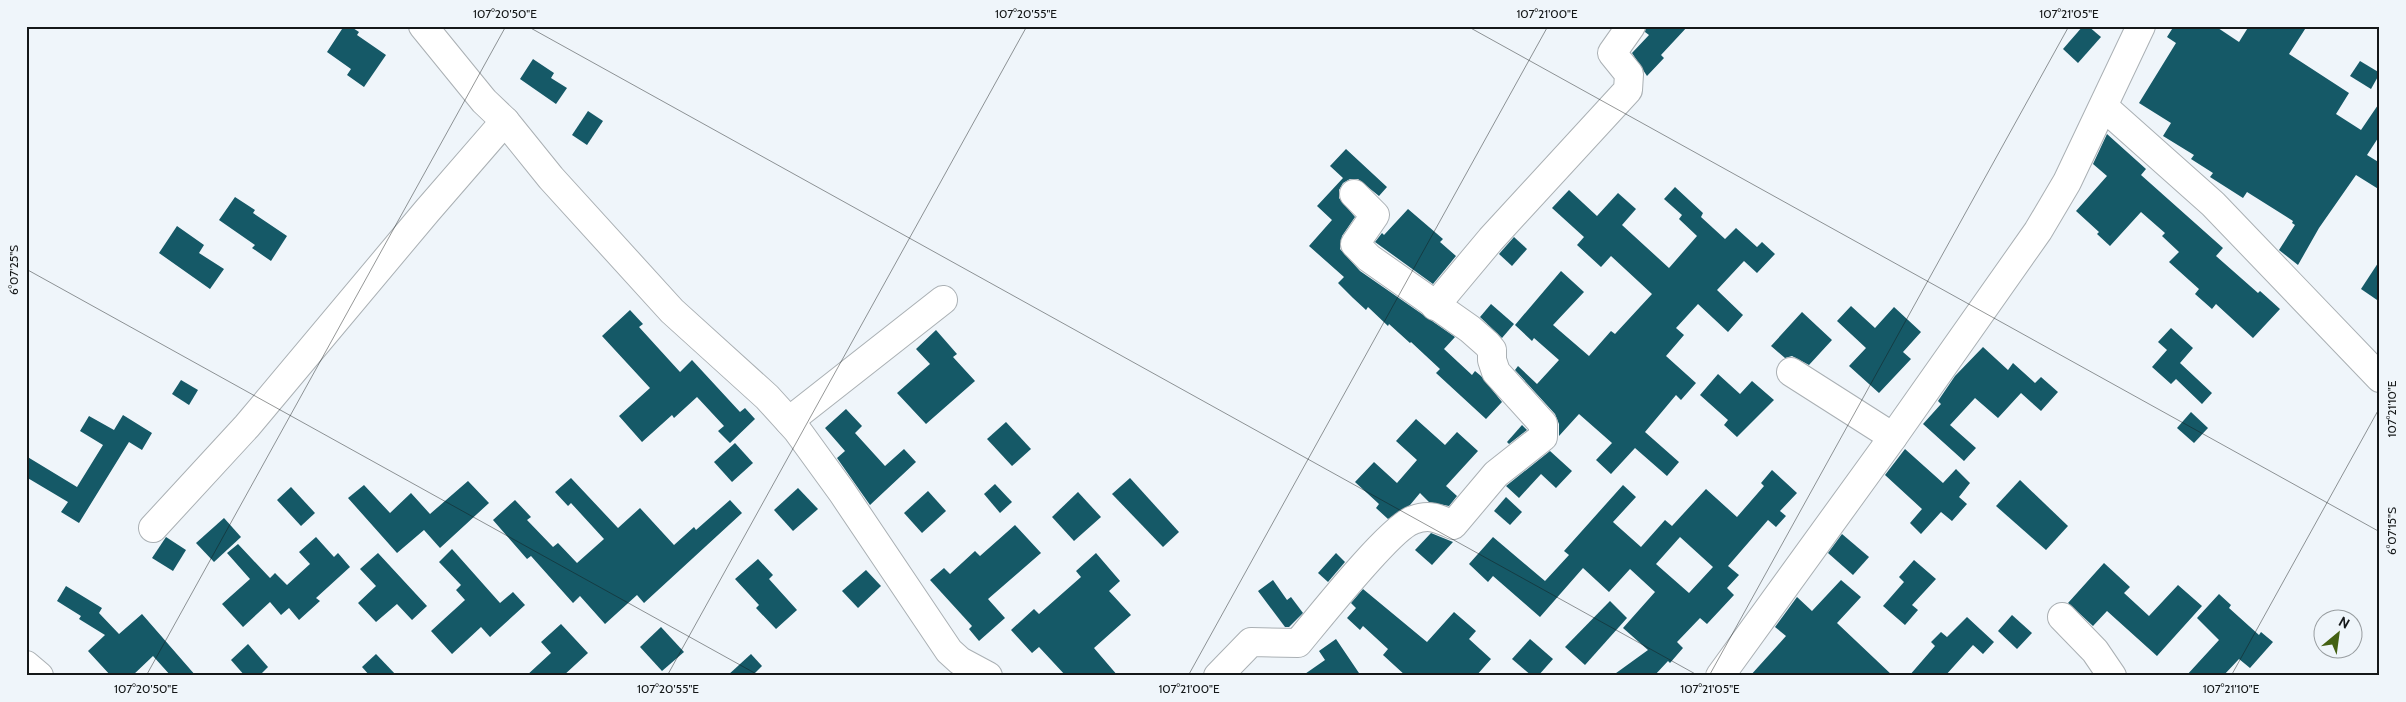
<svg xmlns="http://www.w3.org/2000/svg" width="2406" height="702" font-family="Cabin,sans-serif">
	<rect width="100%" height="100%" fill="#eff5fa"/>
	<g fill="#155967" fill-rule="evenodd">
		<path d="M 344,26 L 350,26 L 359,32 L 357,35 L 386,55 L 364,87 L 347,75 L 351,69 L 327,52 Z"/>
		<path d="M 1646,26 L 1688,26 L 1661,55 L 1664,58 L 1647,76 L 1632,53 L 1649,35 L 1645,32 Z"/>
		<path d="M 2083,26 L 2088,26 L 2101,37 L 2078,63 L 2063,49 Z"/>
		<path d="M 2174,26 L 2215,26 L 2239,42 L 2249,26 L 2307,26 L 2289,54 L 2349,93 L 2336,114 L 2361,130 L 2380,102 L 2380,135 L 2367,155 L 2380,163 L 2380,190 L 2356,175 L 2319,228 L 2298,265 L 2279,250 L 2295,225 L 2292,223 L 2293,221 L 2247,192 L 2243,198 L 2210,177 L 2213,173 L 2191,159 L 2194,155 L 2163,136 L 2171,123 L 2139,103 L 2176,43 L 2167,37 Z"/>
		<path d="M 533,59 L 554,73 L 551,78 L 567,88 L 556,104 L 520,79 Z"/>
		<path d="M 2360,61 L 2380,73 L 2371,89 L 2350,76 Z"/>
		<path d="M 588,111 L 603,121 L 587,145 L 572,135 Z"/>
		<path d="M 2107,134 L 2146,169 L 2141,175 L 2223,248 L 2216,256 L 2258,293 L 2260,291 L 2280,309 L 2253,338 L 2216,304 L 2212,309 L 2195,294 L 2199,289 L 2169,262 L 2179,252 L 2162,236 L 2165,233 L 2141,212 L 2110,246 L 2097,234 L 2099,232 L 2076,211 L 2107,176 L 2093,164 Z"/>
		<path d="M 1346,149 L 1387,187 L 1379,196 L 1358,179 L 1350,179 L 1343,183 L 1339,190 L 1339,198 L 1355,217 L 1342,236 L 1340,249 L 1360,271 L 1455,337 L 1444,349 L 1472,375 L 1475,371 L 1481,376 L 1502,402 L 1486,419 L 1436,373 L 1440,369 L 1411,342 L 1410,343 L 1389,324 L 1388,326 L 1368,307 L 1366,310 L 1353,298 L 1338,283 L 1344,277 L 1309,246 L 1332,220 L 1317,206 L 1343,178 L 1330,166 Z"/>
		<path d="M 1675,187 L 1703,213 L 1701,217 L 1725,239 L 1736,228 L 1757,247 L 1762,242 L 1775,254 L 1757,273 L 1744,261 L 1717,290 L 1743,315 L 1728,332 L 1698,304 L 1676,328 L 1684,335 L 1666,356 L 1696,383 L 1681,400 L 1676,395 L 1645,432 L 1679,462 L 1667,476 L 1635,448 L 1611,474 L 1596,460 L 1612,443 L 1579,414 L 1559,436 L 1559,424 L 1555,414 L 1515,370 L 1518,366 L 1537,384 L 1559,360 L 1534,338 L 1532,341 L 1515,325 L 1561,271 L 1584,292 L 1553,325 L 1589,356 L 1611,331 L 1615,334 L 1652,294 L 1611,256 L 1601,267 L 1577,245 L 1584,237 L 1552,208 L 1569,190 L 1597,216 L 1618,193 L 1636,209 L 1622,225 L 1669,268 L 1697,236 L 1679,219 L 1682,215 L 1664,199 Z"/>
		<path d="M 235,197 L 255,210 L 253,213 L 287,236 L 271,261 L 252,248 L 255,245 L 219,220 Z"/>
		<path d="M 1408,209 L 1443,239 L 1440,242 L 1456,256 L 1433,284 L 1375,242 L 1382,233 L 1384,235 Z"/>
		<path d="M 177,226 L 204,245 L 199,253 L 224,269 L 210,289 L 159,253 Z"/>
		<path d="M 1514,237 L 1527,249 L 1512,266 L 1499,254 Z"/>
		<path d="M 2380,260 L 2380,302 L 2361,289 Z"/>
		<path d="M 1491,304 L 1514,324 L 1502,338 L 1480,317 Z"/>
		<path d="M 1851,306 L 1875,328 L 1894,307 L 1921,332 L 1903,352 L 1911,359 L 1879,393 L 1849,366 L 1866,348 L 1837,321 Z"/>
		<path d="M 630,310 L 643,324 L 639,327 L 680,372 L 692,360 L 740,412 L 745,408 L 755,419 L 730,443 L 718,431 L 724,426 L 697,397 L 674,418 L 672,415 L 642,442 L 619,416 L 650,388 L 602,336 Z"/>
		<path d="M 1802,312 L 1832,340 L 1809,365 L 1792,356 L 1785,358 L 1771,346 Z"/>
		<path d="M 2171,328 L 2193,348 L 2180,363 L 2212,393 L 2202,404 L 2176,379 L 2171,384 L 2152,367 L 2167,350 L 2158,342 Z"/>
		<path d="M 936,330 L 957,354 L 953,357 L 975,381 L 926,424 L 897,393 L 930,364 L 916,349 Z"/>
		<path d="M 1983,347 L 2008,370 L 2013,363 L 2035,383 L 2041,377 L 2058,392 L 2041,411 L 2021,393 L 1998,418 L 1975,398 L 1950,425 L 1976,448 L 1964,461 L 1923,424 L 1941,404 L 1938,401 L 1955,376 Z"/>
		<path d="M 1718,374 L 1740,394 L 1752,381 L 1774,400 L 1737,437 L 1724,425 L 1728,420 L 1700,395 Z"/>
		<path d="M 181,380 L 198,390 L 189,405 L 172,394 Z"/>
		<path d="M 846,409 L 862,426 L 855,433 L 885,466 L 904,449 L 916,462 L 870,505 L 837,458 L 845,451 L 825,428 Z"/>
		<path d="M 2191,412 L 2208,428 L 2194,443 L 2177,428 Z"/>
		<path d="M 123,415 L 152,433 L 142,450 L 129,442 L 79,523 L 61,512 L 68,502 L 26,477 L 26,456 L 77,487 L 103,445 L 80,431 L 89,416 L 114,430 Z"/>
		<path d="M 1416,419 L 1445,445 L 1457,432 L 1478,451 L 1446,486 L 1457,496 L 1449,506 L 1429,502 L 1420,493 L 1410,505 L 1388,519 L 1376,508 L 1379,504 L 1355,482 L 1374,462 L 1397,483 L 1417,460 L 1396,441 Z"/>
		<path d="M 1006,422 L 1031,449 L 1012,466 L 987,439 Z"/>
		<path d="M 1522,425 L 1527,430 L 1509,444 L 1507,442 Z"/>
		<path d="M 735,443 L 753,463 L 732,482 L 714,462 Z"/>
		<path d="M 1905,449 L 1943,483 L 1956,469 L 1970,483 L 1959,497 L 1967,504 L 1952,521 L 1941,512 L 1921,534 L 1910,523 L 1922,509 L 1885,475 Z"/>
		<path d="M 1550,451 L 1572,471 L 1556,488 L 1541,474 L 1519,498 L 1506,486 Z"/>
		<path d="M 1772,470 L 1797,493 L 1780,511 L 1786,516 L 1776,527 L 1768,520 L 1728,566 L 1739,575 L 1727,588 L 1734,595 L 1707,624 L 1700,618 L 1677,642 L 1683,648 L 1670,663 L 1668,661 L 1654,676 L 1612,676 L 1648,650 L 1623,628 L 1655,592 L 1630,569 L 1609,592 L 1583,568 L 1540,617 L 1493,576 L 1488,582 L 1469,564 L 1493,537 L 1545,581 L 1569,555 L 1564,551 L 1623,485 L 1636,497 L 1613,522 L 1641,547 L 1665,520 L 1672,526 L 1706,489 L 1737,517 L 1764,486 L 1761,483 ZM 1680,537 L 1713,567 L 1689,593 L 1656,564 Z"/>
		<path d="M 571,478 L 618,528 L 640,508 L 674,545 L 694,527 L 696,530 L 730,500 L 742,513 L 644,603 L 637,595 L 605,624 L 580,596 L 573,603 L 531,556 L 527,559 L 493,520 L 515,500 L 531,517 L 527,520 L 553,547 L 558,543 L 577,563 L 604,539 L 571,503 L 568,506 L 555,492 Z"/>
		<path d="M 1130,478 L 1179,532 L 1163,547 L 1112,494 Z"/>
		<path d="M 2020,480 L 2068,526 L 2046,550 L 1996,506 Z"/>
		<path d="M 468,481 L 489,503 L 440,548 L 424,530 L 397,553 L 348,498 L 364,485 L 390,513 L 411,493 L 430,514 Z"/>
		<path d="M 995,484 L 1012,502 L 1000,513 L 984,494 Z"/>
		<path d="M 291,487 L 315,513 L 301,526 L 277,500 Z"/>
		<path d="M 798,488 L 818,509 L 793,531 L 774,510 Z"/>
		<path d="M 928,491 L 946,511 L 922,533 L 904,513 Z"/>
		<path d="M 1078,492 L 1101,517 L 1074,541 L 1052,517 Z"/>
		<path d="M 1506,497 L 1522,512 L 1510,525 L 1494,511 Z"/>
		<path d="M 224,518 L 241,537 L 214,562 L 196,543 Z"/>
		<path d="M 1015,525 L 1041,553 L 988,599 L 1005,618 L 979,641 L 969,629 L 972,626 L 930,580 L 944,568 L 950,574 L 975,551 L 980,556 Z"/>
		<path d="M 1431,533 L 1453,542 L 1432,565 L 1415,550 Z"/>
		<path d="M 1842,534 L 1869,557 L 1853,575 L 1828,553 Z"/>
		<path d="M 166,537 L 186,550 L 173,571 L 152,558 Z"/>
		<path d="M 316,537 L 334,557 L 338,553 L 350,567 L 316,598 L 320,601 L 299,620 L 289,608 L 281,615 L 270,602 L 243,627 L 222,604 L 250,579 L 227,553 L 238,544 L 270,578 L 275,573 L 287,585 L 310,564 L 299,552 Z"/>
		<path d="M 452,549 L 500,603 L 513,592 L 525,605 L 490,637 L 481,627 L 452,654 L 431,631 L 465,600 L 456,590 L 461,585 L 439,562 Z"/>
		<path d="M 378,553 L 427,606 L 412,620 L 397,604 L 376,622 L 358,603 L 376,586 L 360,569 Z"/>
		<path d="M 1096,553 L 1120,581 L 1109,591 L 1131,615 L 1094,648 L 1118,676 L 1066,676 L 1039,647 L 1032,653 L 1011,630 L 1034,609 L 1039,614 L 1081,577 L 1076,571 Z"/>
		<path d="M 1336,553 L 1345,562 L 1328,582 L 1318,573 Z"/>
		<path d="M 758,559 L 773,575 L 769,579 L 797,610 L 776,629 L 756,608 L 759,605 L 735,579 Z"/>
		<path d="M 1914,560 L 1936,579 L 1912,605 L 1918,610 L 1905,625 L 1883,606 L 1904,582 L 1899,577 Z"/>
		<path d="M 2104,563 L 2130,587 L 2124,593 L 2149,616 L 2178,585 L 2202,606 L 2157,656 L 2107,611 L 2093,626 L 2068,603 Z"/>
		<path d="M 866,570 L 881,586 L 858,608 L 842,591 Z"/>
		<path d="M 1273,580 L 1287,600 L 1291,597 L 1303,613 L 1289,627 L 1285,627 L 1258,591 Z"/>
		<path d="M 1841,580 L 1861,597 L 1837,623 L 1893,676 L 1750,676 L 1786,636 L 1775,627 L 1797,597 L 1812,611 Z"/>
		<path d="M 66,586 L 102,608 L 99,613 L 119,634 L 142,614 L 196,676 L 171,676 L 153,656 L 132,676 L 111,676 L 88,651 L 105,635 L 79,619 L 81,616 L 57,601 Z"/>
		<path d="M 1363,589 L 1427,642 L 1454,612 L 1476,631 L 1469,639 L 1491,659 L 1476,676 L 1406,676 L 1383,655 L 1388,649 L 1363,626 L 1360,630 L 1347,618 L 1356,608 L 1351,603 Z"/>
		<path d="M 2219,594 L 2231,605 L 2229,608 L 2259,635 L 2261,632 L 2273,642 L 2250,668 L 2239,659 L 2223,676 L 2186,676 L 2219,640 L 2197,618 Z"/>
		<path d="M 1610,601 L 1627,618 L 1585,665 L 1565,647 Z"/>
		<path d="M 2012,615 L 2032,633 L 2017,649 L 1998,631 Z"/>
		<path d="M 1967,617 L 1994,642 L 1983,654 L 1973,645 L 1945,676 L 1909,676 L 1935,646 L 1931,642 L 1941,632 L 1947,637 Z"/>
		<path d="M 561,624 L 588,653 L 563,676 L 526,676 L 551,653 L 541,642 Z"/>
		<path d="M 661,627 L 684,652 L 662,671 L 640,647 Z"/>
		<path d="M 1336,639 L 1361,676 L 1302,676 L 1325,660 L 1319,651 Z"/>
		<path d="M 1530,639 L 1553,659 L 1538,676 L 1532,676 L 1512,659 Z"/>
		<path d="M 248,644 L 268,667 L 259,676 L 245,676 L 231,660 Z"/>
		<path d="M 376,654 L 397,676 L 370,676 L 362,667 Z"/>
		<path d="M 751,654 L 762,666 L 752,676 L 727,676 Z"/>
	</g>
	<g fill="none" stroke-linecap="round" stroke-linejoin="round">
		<g stroke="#aab0b4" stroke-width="30">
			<g id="minor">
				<path d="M 423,26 L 484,101 L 505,121 L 551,178 L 672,311 L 767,397 L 797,430 L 842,492 L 949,651 L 960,661 L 988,676"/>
				<path d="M 2104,107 L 2213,204 L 2380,378"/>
				<path d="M 1435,306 L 1491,239 L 1628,90 L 1629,74 L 1612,53 L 1631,26"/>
				<path d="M 1791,372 L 1893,437"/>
				<path d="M 789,421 L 943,300"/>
				<path d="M 153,528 L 247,426 L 427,211 L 505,121"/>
				<path d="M 2062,617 L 2095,651 L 2112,676"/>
				<path d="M 26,665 L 39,676"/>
				<path d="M 1218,676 L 1251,642 L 1298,643 C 1318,619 1390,528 1413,520 C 1429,514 1438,518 1453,525 L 1496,474 L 1543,437 L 1543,424 L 1496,372 L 1492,360 L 1492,350 L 1487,344 L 1470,329 L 1369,258 L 1355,244 L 1375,215 L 1354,194"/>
				<path d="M 1720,676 L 1893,437 L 2038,231 L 2067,182 L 2141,26"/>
			</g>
		</g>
		<use href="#minor" stroke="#fff" stroke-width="28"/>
	</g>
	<path fill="none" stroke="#151819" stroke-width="1" stroke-opacity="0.45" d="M 527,26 L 1699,676M 1467,26 L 2380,532M 26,269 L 760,676M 146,676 L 506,26M 667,676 L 1027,26M 1188,676 L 1548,26M 1709,676 L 2069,26M 2231,676 L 2380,407"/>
	<rect width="2406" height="702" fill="none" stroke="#eff5fa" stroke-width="55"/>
	<g transform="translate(2338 634) rotate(29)"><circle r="24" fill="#eff5fa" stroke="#989da0"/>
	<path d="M0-4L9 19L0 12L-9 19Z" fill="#446112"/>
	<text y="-8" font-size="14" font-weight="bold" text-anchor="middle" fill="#151819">N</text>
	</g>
	<rect x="28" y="28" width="2350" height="646" fill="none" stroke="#151819" stroke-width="2"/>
	<g font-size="12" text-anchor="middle" fill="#151819">
		<text x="505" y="18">107°20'50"E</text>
		<text x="1026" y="18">107°20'55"E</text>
		<text x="1547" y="18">107°21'00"E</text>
		<text x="2069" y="18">107°21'05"E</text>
		<text transform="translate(14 270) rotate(-90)" y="4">6°07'25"S</text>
		<text transform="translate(2392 409) rotate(-90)" y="4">107°21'10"E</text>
		<text transform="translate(2392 531) rotate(-90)" y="4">6°07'15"S</text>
		<text x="146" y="693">107°20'50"E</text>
		<text x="668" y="693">107°20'55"E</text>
		<text x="1189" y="693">107°21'00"E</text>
		<text x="1710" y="693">107°21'05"E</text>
		<text x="2231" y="693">107°21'10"E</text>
	</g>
</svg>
